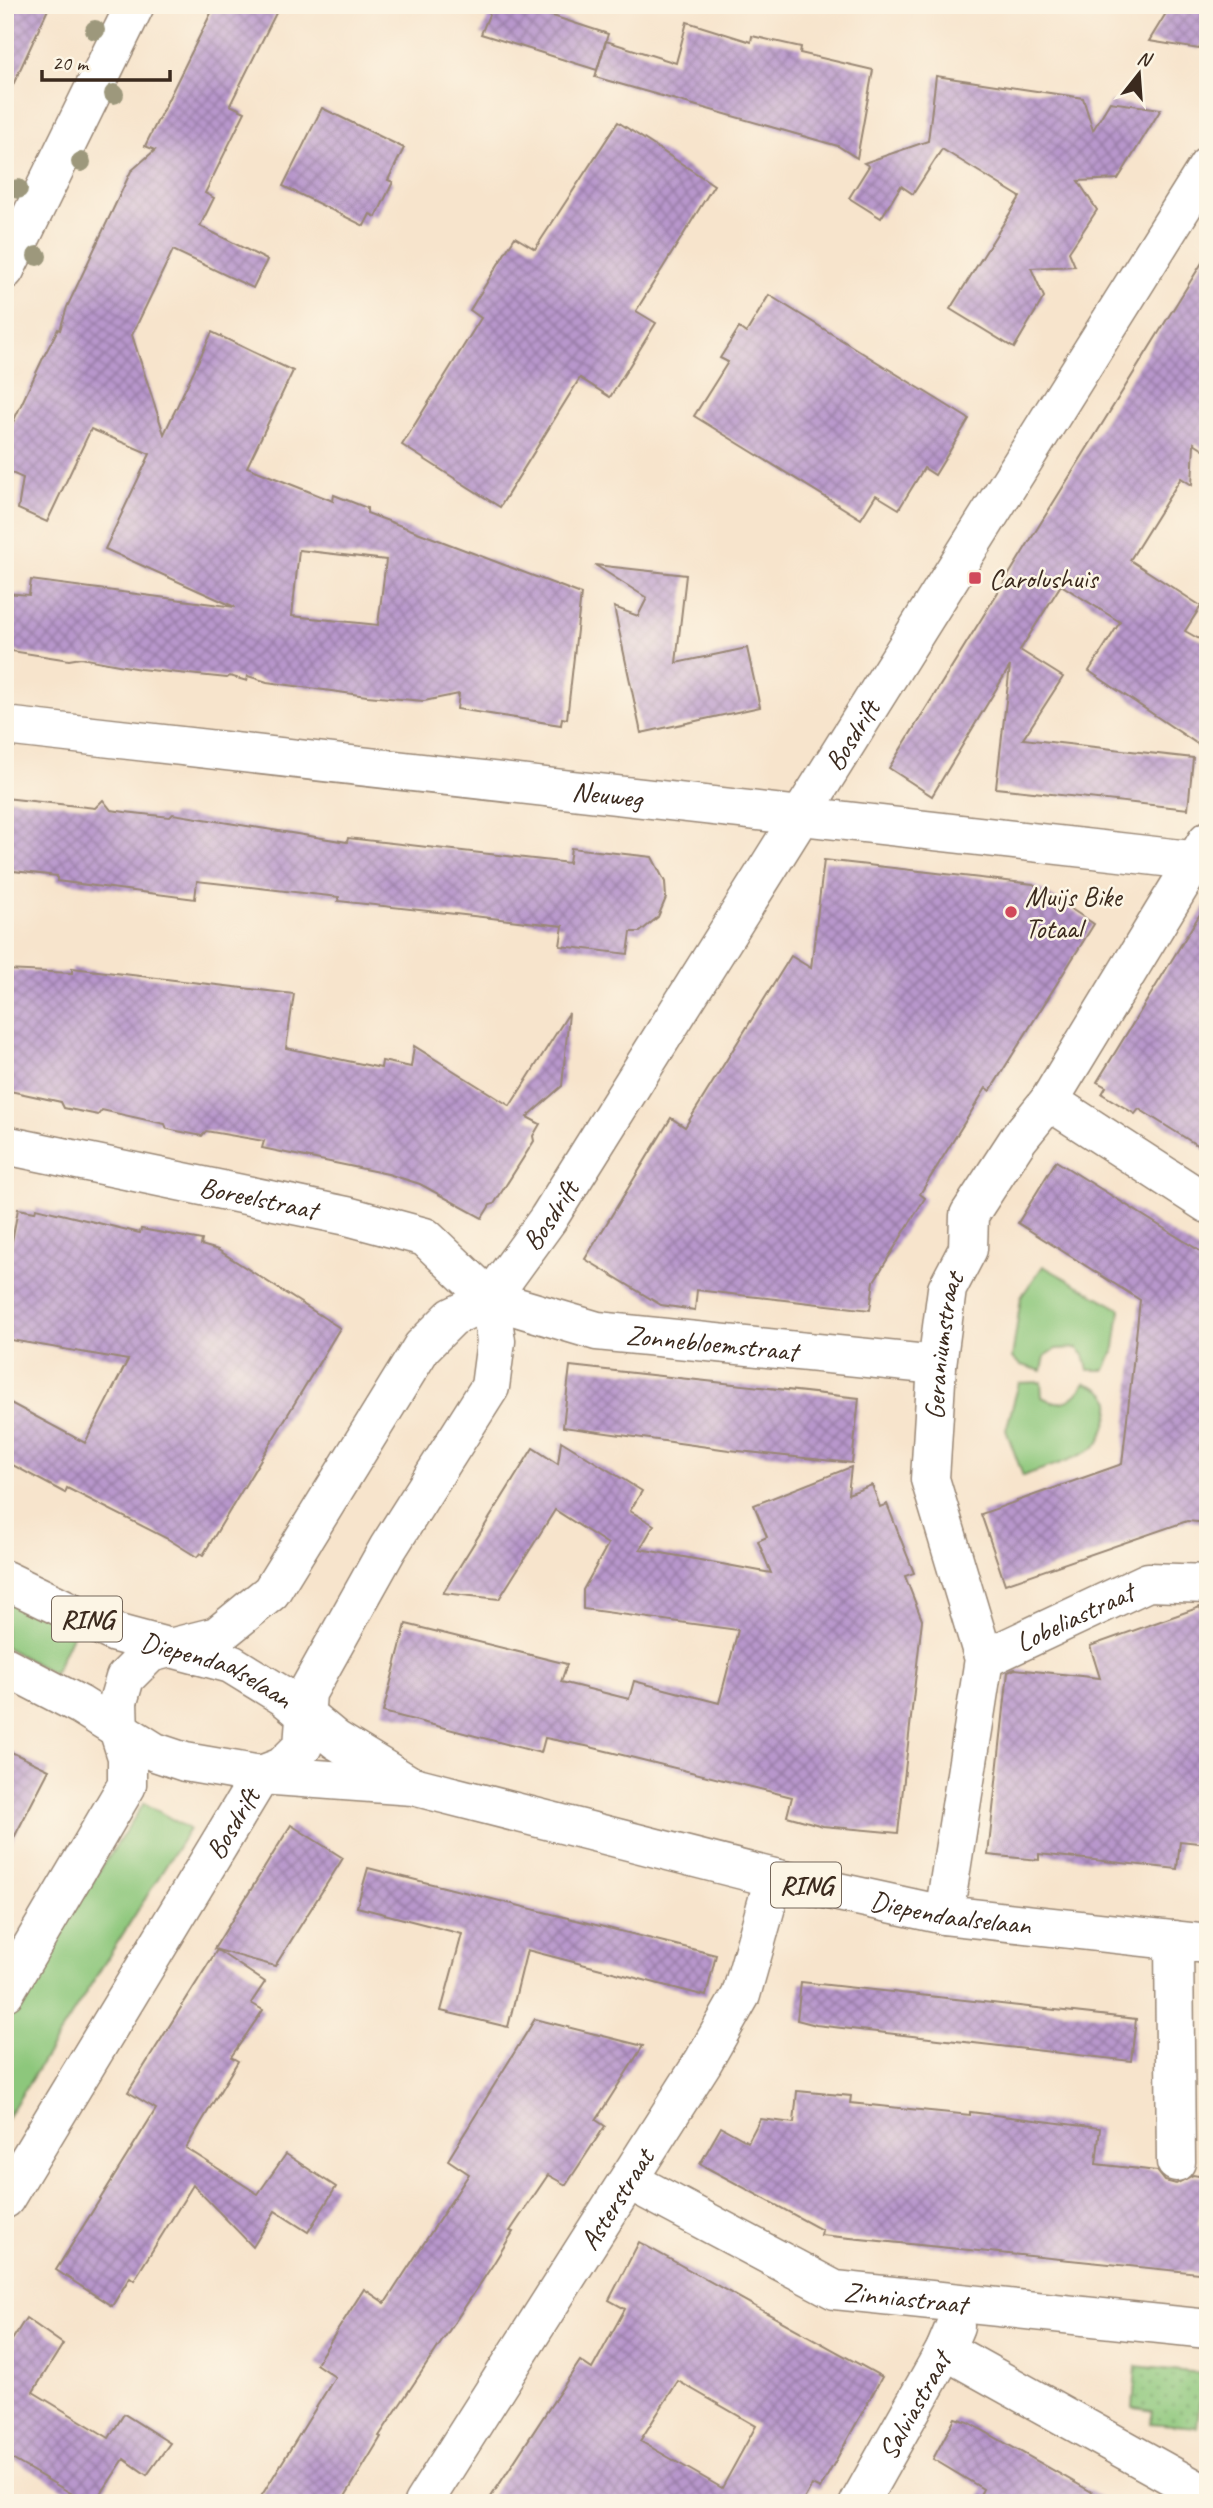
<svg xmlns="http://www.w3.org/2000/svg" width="1213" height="2508" font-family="Caveat,sans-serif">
	<defs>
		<pattern id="park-dots" width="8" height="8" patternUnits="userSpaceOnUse" patternTransform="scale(1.75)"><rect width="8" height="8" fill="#8dc77c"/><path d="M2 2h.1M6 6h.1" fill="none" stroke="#74a265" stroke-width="1.8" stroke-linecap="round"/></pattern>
		<pattern id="building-cross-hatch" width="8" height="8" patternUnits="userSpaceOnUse" patternTransform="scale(1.75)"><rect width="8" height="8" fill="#b897cc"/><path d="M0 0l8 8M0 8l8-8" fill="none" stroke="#977ba5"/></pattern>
	</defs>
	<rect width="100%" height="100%" fill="#fcf5e5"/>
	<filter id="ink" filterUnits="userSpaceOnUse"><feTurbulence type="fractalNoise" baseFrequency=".0143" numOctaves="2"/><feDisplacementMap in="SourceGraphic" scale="14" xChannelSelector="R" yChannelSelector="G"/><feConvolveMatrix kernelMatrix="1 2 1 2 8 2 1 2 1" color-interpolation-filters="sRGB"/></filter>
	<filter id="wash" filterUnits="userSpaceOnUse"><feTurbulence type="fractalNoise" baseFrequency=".00686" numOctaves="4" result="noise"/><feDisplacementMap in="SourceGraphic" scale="28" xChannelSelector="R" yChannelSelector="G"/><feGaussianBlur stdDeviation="1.57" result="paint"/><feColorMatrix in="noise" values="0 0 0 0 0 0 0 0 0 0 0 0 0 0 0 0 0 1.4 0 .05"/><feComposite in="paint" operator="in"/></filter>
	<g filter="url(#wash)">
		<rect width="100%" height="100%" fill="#f7e4cc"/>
		<g fill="#8dc77c" stroke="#64784d" stroke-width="2">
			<path d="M 1043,1266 L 1120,1309 L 1115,1348 L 1105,1370 L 1088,1370 L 1084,1355 L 1077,1348 L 1056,1349 L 1045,1356 L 1042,1371 L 1021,1365 L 1012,1358 L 1021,1297 Z"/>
			<path d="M 1041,1382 L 1042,1397 C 1062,1408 1074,1401 1085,1383 C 1114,1392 1114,1402 1105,1428 C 1101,1438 1100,1445 1090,1450 C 1070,1462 1044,1468 1023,1476 L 1006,1430 L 1019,1383 Z"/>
			<path d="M 5,1596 L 75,1629 L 54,1674 L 5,1647 Z"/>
			<path d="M 144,1803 L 189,1829 L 5,2121 L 5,2015 Z"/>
		</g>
		<path fill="url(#park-dots)" stroke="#64784d" stroke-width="2" d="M 1136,2366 L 1208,2374 L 1208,2399 L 1200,2399 L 1197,2427 L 1150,2423 L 1153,2411 L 1133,2408 Z"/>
		<g id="blocks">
			<g fill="url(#building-cross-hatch)" fill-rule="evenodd">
				<path d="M 5,5 L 50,5 L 5,102 Z"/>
				<path d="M 215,5 L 280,5 L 230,105 L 245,112 L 205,193 L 214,198 L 200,226 L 267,260 L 253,288 L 173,250 L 132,335 L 164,434 L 212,332 L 293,371 L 247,467 L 333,501 L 334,495 L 367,508 L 367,513 L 581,594 L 567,719 L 562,718 L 561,725 L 457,709 L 459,694 L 424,701 L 367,696 L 267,682 L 248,676 L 247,681 L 230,676 L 227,678 L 140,669 L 81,658 L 69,660 L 5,650 L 5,593 L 29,595 L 31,580 L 235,607 L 105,549 L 150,454 L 91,429 L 47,522 L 18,509 L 23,478 L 5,470 L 5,439 L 44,356 L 58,329 L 60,330 L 67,307 L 131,171 L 155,150 L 145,146 ZM 299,550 L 386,560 L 378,625 L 292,616 Z"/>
				<path d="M 493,5 L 519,5 L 608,34 L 597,70 L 481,34 Z"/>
				<path d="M 1171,5 L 1208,5 L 1208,35 L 1199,49 L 1149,41 Z"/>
				<path d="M 687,22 L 751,42 L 752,36 L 801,47 L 800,53 L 873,70 L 857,158 L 838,146 L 595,77 L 606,41 L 676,63 Z"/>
				<path d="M 936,76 L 1083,98 L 1093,130 L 1110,102 L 1161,109 L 1118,179 L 1078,181 L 1097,210 L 1069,252 L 1075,266 L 1031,268 L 1044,297 L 1014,348 L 950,309 L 1020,197 L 942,149 L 913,194 L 901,186 L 881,218 L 849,198 L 869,166 L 864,163 L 928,141 Z"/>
				<path d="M 322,108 L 404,148 L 388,180 L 393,182 L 376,217 L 370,214 L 364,226 L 283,186 Z"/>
				<path d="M 618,122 L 714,185 L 636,311 L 656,323 L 610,397 L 580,378 L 500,507 L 402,445 L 481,318 L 470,310 L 515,237 L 535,249 Z"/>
				<path d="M 1208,253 L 1208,452 L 1194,443 L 1192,485 L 1181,478 L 1130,560 L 1201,606 L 1185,631 L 1208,644 L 1208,751 L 1089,671 L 1120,622 L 1061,585 L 1020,650 L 1063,677 L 1023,739 L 1193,758 L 1188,809 L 996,788 L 1010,666 L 932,796 L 889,768 Z"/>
				<path d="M 769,295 L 969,419 L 935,475 L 924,468 L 899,509 L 876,495 L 861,519 L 694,416 L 728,362 L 720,358 L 739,328 L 746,333 Z"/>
				<path d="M 595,565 L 686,575 L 676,663 L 747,648 L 760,707 L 641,733 L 614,607 L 638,616 L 647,598 Z"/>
				<path d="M 5,798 L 95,808 L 103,800 L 111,810 L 125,812 L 170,817 L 173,814 L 347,842 L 348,838 L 569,863 L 571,848 L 652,857 L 665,882 L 666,898 L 658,917 L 640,932 L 631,932 L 628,954 L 560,946 L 563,926 L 338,901 L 339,897 L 197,881 L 195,899 L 57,881 L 57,876 L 5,870 Z"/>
				<path d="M 824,860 L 1033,884 L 1094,924 L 990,1091 L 986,1088 L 920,1194 L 925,1198 L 874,1281 L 870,1310 L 697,1290 L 695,1310 L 661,1305 L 585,1259 L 671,1118 L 685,1127 L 791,956 L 811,968 Z"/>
				<path d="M 1208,901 L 1208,1152 L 1139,1109 L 1135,1114 L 1102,1094 L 1106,1087 L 1097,1082 Z"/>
				<path d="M 72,968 L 294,994 L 286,1048 L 381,1068 L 382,1061 L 411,1067 L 414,1046 L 510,1106 L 569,1013 L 562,1086 L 527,1117 L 540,1124 L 533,1136 L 534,1141 L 494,1204 L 490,1205 L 482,1218 L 420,1184 L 388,1174 L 262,1148 L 264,1141 L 206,1131 L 202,1136 L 167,1129 L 165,1124 L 102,1110 L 98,1115 L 64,1108 L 61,1102 L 5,1090 L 5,970 L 72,973 Z"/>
				<path d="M 1056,1161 L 1208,1256 L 1208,1395 L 1201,1449 L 1208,1450 L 1208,1523 L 1187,1521 L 1005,1584 L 981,1514 L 1122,1464 L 1140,1300 L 1018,1223 Z"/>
				<path d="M 36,1208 L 140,1233 L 141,1229 L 202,1240 L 201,1245 L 218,1250 L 340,1328 L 203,1555 L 200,1553 L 197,1557 L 168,1539 L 67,1488 L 65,1493 L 5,1461 L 5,1400 L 85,1443 L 128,1360 L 5,1339 L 5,1279 L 18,1209 L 35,1212 Z"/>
				<path d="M 570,1366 L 859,1398 L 852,1463 L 729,1450 L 563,1427 Z"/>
				<path d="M 561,1441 L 642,1491 L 630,1511 L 654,1525 L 640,1549 L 771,1573 L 758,1541 L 767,1537 L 754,1505 L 851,1467 L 848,1494 L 872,1485 L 880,1507 L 887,1504 L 914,1573 L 905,1576 L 922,1620 L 898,1833 L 823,1826 L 787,1816 L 792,1797 L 586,1746 L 545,1738 L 541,1753 L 383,1712 L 406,1624 L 567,1664 L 561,1682 L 629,1699 L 634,1681 L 719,1703 L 738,1630 L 583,1609 L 583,1590 L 608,1544 L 555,1510 L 499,1599 L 443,1593 L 533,1448 L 558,1464 Z"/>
				<path d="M 1200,1607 L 1208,1625 L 1208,1844 L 1180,1841 L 1177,1869 L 1039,1854 L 1039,1860 L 988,1855 L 1008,1672 L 1015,1669 L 1100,1678 L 1090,1646 Z"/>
				<path d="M 5,1749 L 49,1770 L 5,1855 Z"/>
				<path d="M 291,1825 L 343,1858 L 275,1966 L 214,1949 Z"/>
				<path d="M 368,1868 L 716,1955 L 706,1996 L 527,1950 L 508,2027 L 441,2011 L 462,1934 L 357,1907 Z"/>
				<path d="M 217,1950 L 265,1982 L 251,2003 L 263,2010 L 231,2057 L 238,2061 L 186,2148 L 258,2194 L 286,2154 L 336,2187 L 308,2232 L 275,2211 L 253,2247 L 193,2185 L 134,2280 L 130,2277 L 112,2306 L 56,2270 L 156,2109 L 128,2092 Z"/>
				<path d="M 801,1982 L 1136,2019 L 1131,2061 L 816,2025 L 797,2020 Z"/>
				<path d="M 535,2019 L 643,2046 L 596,2120 L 605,2126 L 566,2185 L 548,2175 L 510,2231 L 513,2232 L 492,2266 L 379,2436 L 381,2437 L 341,2503 L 257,2503 L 335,2377 L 316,2364 L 364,2289 L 385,2303 L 469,2174 L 448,2160 Z"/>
				<path d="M 797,2091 L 851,2096 L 850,2103 L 970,2115 L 970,2112 L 1100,2128 L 1096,2164 L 1157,2171 L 1165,2181 L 1176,2184 L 1193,2175 L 1205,2177 L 1198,2226 L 1208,2227 L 1208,2274 L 821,2235 L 822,2230 L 700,2164 L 721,2127 L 748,2142 L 760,2119 L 794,2123 Z"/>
				<path d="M 639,2242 L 882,2377 L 820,2489 L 812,2485 L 802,2503 L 487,2503 L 580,2361 L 592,2369 L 625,2309 L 609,2300 ZM 678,2381 L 756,2426 L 722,2488 L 640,2441 Z"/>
				<path d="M 26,2318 L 63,2344 L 33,2392 L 109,2438 L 124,2414 L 170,2443 L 147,2475 L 124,2459 L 95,2503 L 88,2503 L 5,2455 L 5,2351 Z"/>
				<path d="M 955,2418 L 968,2422 L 1111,2503 L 976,2503 L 983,2489 L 933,2459 Z"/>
			</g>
		</g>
	</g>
	<g filter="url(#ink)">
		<use href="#blocks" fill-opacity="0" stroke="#998775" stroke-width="2"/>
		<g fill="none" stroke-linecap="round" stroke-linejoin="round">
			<g stroke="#998775" stroke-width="41">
				<g id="minor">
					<path d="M 5,270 L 135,5"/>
					<path id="s1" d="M 5,726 L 1208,862"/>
					<path d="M 1049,1101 L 1208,1204"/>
					<path id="s2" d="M 5,1145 L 347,1216 L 425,1237 L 490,1299 L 597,1331 L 937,1365"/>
					<path id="s3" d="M 984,1659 L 1148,1582 L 1208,1584"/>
					<path id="s4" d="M 944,1915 L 984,1659 L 930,1479 L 937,1365 L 947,1289 L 968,1249 L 969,1215 L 1019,1138 L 1049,1101 L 1207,841"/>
					<path d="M 1174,1940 L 1176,2162"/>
					<path id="s5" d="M 5,1992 L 127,1785 L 127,1757 L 119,1732 L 118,1702 L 125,1678 L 150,1653 L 217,1636 L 271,1592 L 422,1347 L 452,1317 L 490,1299 L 548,1219 L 1208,166"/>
					<path id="s6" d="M 630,2181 L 835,2290 L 1208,2329"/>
					<path id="s7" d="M 5,2199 L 261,1775 L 282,1767 L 303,1746 L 307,1693 L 388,1548 L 490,1387 L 496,1341 L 490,1299"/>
					<path d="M 945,2350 L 1208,2496"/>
					<path id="s8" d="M 423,2503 L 703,2062 L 741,1995 L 774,1878"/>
					<path id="s9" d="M 859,2503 L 945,2350 L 955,2326"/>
				</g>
			</g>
			<g stroke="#998775" stroke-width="41">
				<g id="major">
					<path id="s10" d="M 5,1580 L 115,1633 L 231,1664 L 283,1696 L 336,1740 L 408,1784"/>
					<path id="s11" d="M 5,1666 L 80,1705 L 155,1752 L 185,1762 L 261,1775 L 413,1786 L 774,1878 L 944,1915 L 1208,1944"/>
				</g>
			</g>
			<use href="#minor" stroke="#fff" stroke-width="38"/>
			<use href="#major" stroke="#fff" stroke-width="38"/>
		</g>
		<g fill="#9d987c">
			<circle cx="95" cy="30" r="10"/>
			<circle cx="114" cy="94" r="10"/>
			<circle cx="81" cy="162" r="10"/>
			<circle cx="18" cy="189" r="10"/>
			<circle cx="37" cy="256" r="10"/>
		</g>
	</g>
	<g fill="#d1495b" stroke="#fcf5e5" stroke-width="2.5">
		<rect x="968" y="571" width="14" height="14" rx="3.5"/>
		<circle cx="1011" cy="912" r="7"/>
	</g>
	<g text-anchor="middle" stroke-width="5" stroke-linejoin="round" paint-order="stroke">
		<g fill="#fcf5e5" stroke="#75675a" stroke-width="2">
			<rect x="52" y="1596.5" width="70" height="45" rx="5"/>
			<rect x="771" y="1862.5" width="70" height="45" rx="5"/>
		</g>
		<g font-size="26" font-weight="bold" fill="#3b2a1e">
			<text x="87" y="1628">RING</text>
			<text x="806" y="1894">RING</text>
		</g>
		<g font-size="28" fill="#3b2a1e" stroke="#fcf5e5" text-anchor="start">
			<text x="989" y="588">Carolushuis</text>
			<text x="1025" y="906">Muijs Bike<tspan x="1025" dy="32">Totaal</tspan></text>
		</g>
		<g font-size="28" fill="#3b2a1e" stroke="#fcf5e5">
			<text dy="10" stroke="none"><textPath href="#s5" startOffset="1566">Bosdrift</textPath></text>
			<text dy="10" stroke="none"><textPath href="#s1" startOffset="606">Neuweg</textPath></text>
			<text dy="10" stroke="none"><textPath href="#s2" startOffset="259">Boreelstraat</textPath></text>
			<text dy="10" stroke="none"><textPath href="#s5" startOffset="999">Bosdrift</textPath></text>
			<text dy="10" stroke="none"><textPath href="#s2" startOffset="747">Zonnebloemstraat</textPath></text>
			<text dy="10" stroke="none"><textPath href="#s4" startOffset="581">Geraniumstraat</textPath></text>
			<text dy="10" stroke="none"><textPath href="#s3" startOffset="100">Lobeliastraat</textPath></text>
			<text dy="10" stroke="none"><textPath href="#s10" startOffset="231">Diependaalselaan</textPath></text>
			<text dy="10" stroke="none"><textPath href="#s7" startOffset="439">Bosdrift</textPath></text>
			<text dy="10" stroke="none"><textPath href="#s11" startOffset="987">Diependaalselaan</textPath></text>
			<text dy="10" stroke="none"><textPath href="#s8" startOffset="360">Asterstraat</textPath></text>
			<text dy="10" stroke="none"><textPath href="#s6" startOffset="303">Zinniastraat</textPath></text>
			<text dy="10" stroke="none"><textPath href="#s9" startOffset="112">Salviastraat</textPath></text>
		</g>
	</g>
	<rect width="1213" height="2508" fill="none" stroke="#fcf5e5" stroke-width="28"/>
	<g transform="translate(1139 74) rotate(17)" stroke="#fcf5e5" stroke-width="5" paint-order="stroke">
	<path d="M0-5L12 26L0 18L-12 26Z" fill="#3b2a1e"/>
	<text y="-10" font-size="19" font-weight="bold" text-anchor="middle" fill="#3b2a1e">N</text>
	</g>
	<path d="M42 70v10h128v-10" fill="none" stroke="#3b2a1e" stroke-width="3.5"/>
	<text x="52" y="70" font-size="21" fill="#3b2a1e" stroke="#fcf5e5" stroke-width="5" paint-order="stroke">20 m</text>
</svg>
